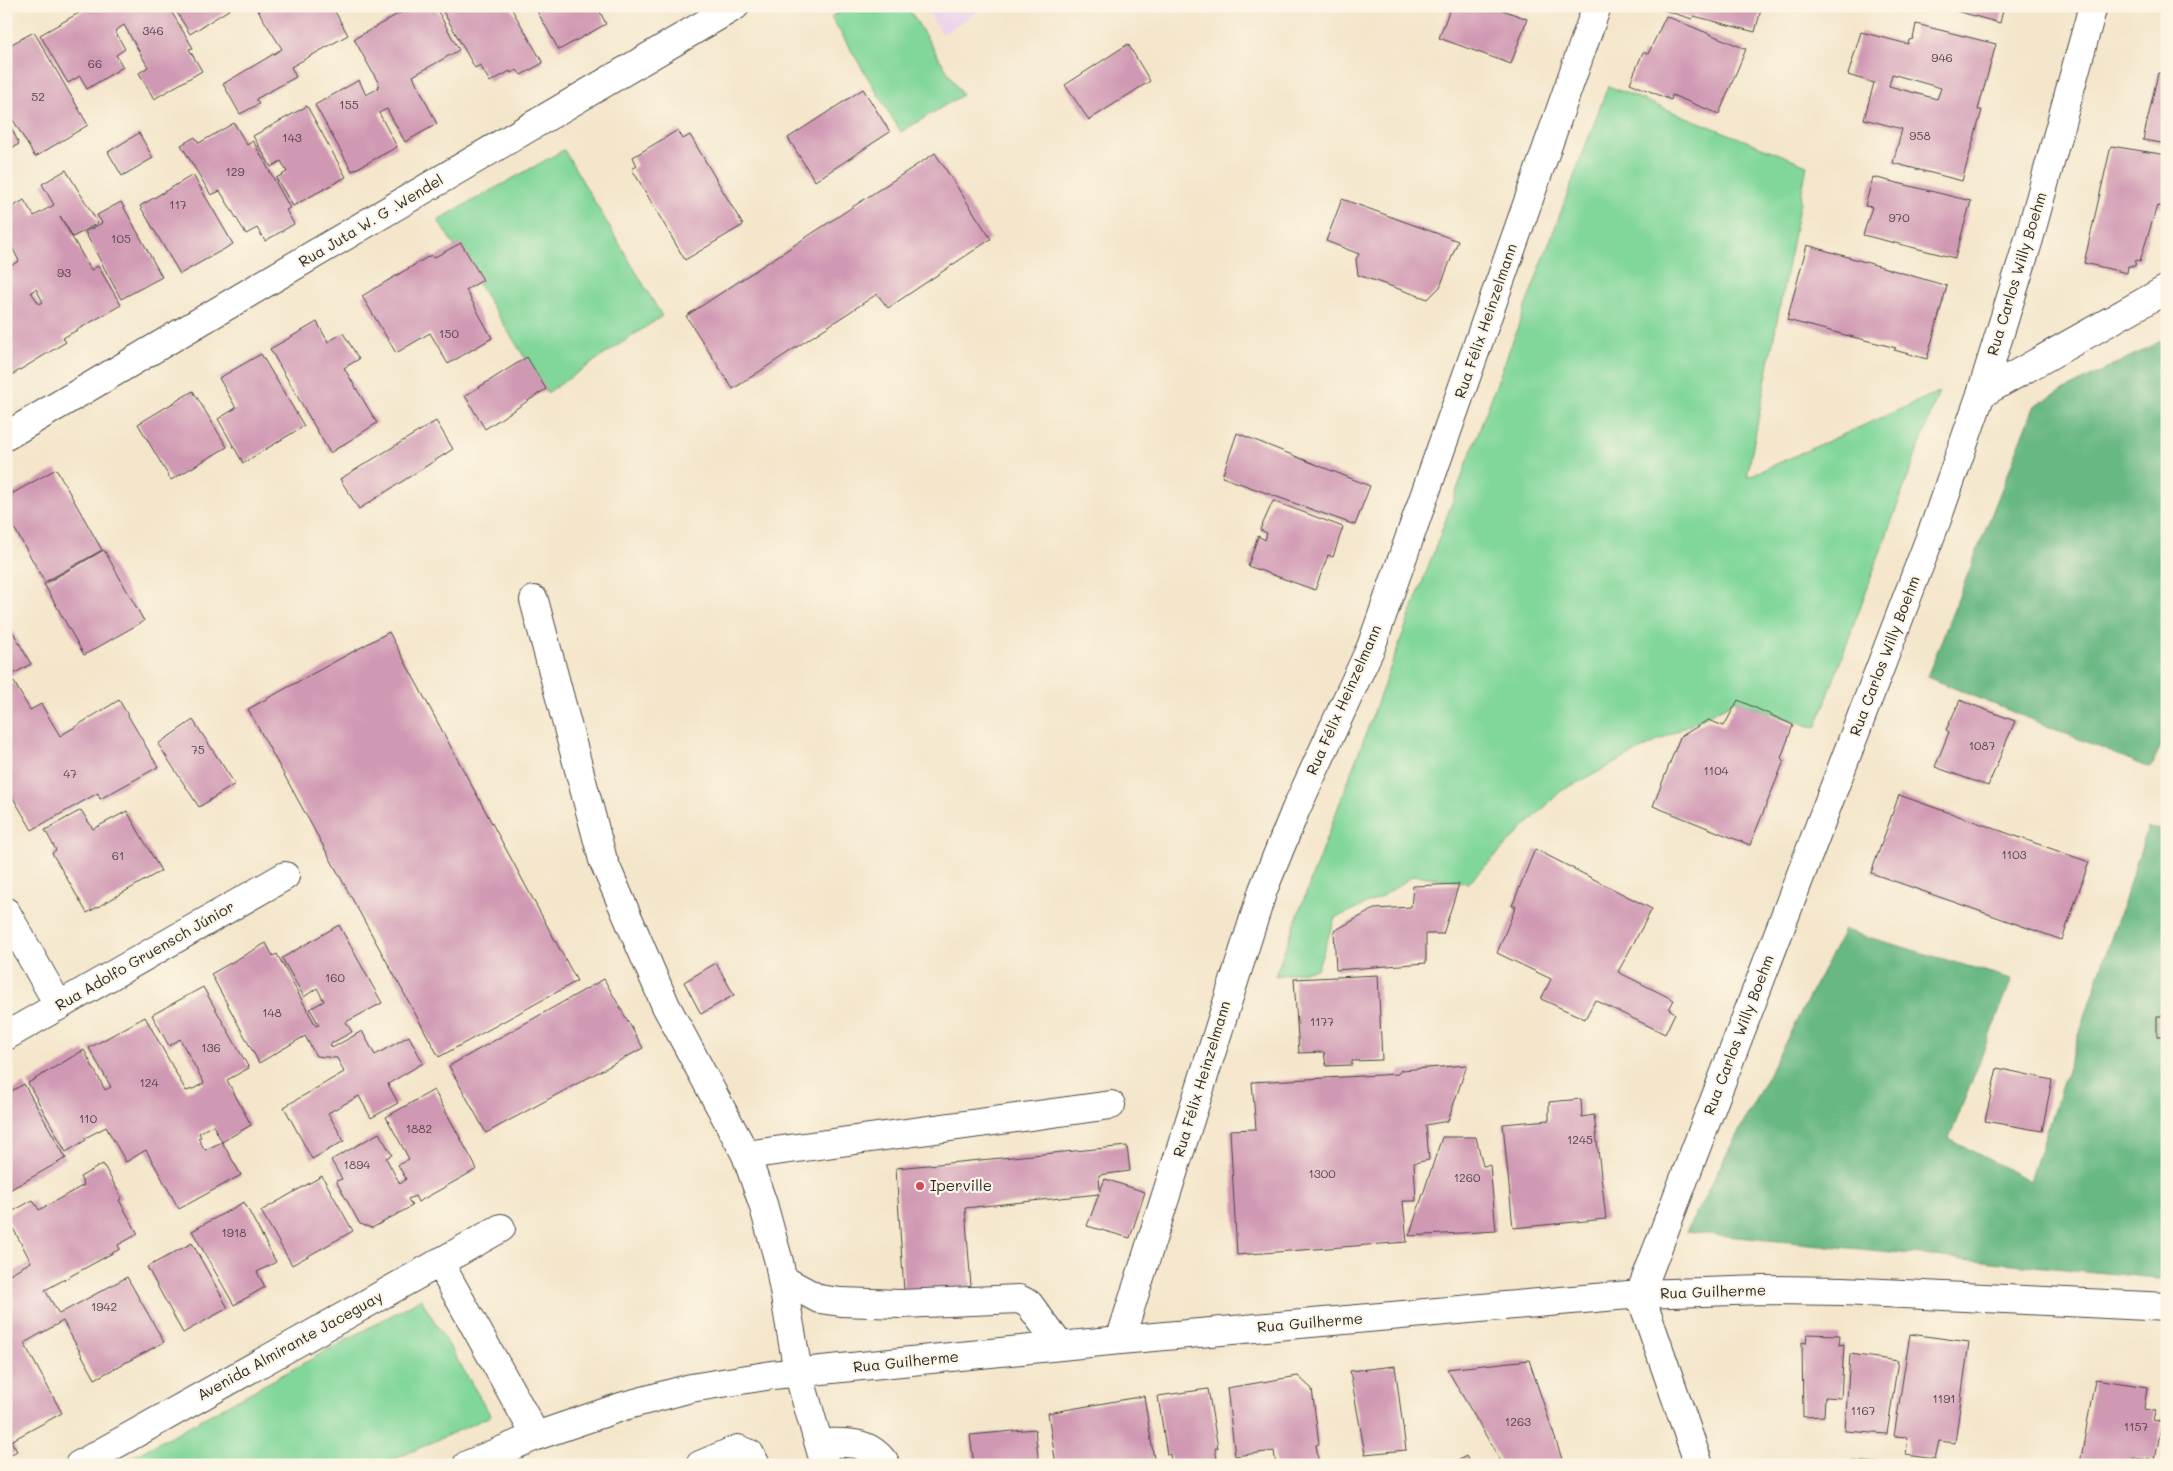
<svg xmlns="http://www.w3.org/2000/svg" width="2173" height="1471" font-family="Mali,sans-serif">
	<rect width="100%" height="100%" fill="#fcf5e5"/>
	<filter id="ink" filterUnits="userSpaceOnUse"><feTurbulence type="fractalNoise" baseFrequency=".02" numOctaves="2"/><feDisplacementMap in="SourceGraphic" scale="10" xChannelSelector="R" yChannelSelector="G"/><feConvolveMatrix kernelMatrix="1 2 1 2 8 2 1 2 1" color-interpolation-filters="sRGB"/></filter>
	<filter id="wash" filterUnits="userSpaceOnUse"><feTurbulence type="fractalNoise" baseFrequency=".0096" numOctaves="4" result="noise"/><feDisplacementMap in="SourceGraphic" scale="20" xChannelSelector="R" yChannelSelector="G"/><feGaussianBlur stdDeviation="1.12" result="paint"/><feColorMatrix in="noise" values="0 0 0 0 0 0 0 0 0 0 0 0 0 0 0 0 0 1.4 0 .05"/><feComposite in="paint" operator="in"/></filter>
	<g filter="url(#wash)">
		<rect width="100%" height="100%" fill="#f4e6cb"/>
		<path fill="#ead1ec" d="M 925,6 L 987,6 L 942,34 Z"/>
		<g fill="#81d79a" stroke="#568162">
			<path d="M 849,6 L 907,6 L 962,95 L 901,132 L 831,17 Z"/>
			<path d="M 1608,86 L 1807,165 L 1747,477 L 1939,392 L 1816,728 L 1735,701 L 1561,791 L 1468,883 L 1414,875 L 1380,898 L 1335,918 L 1317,969 L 1275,976 Z"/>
			<path d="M 564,150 L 662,316 L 547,393 L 438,220 Z"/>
			<path d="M 421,1299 L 491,1416 L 381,1465 L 118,1465 Z"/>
		</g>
		<g fill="#68b882" stroke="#4a7256">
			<path d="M 2167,338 L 2167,734 L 2150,768 L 1927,677 L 2035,405 Z"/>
			<path d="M 2148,828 L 2167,831 L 2167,1279 L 1686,1232 L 1844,930 L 2012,979 L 1949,1139 L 2030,1181 Z"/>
		</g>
		<g id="blocks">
			<g fill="#d099b3" fill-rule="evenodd">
				<path d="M 91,6 L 168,6 L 193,48 L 189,49 L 202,71 L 154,99 L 139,73 L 148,67 L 124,25 L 115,31 L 125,49 L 116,55 L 123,67 L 87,89 L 80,76 L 68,83 L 40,35 Z"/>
				<path d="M 173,6 L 235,6 L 190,34 Z"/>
				<path d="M 255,6 L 332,6 L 348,35 L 291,67 L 296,77 L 256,99 L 259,104 L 240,114 L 223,84 L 282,49 Z"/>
				<path d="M 412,6 L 435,6 L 459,50 L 413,76 L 437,124 L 405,142 L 387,109 L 379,113 L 397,147 L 352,171 L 315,105 L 359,80 L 366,95 L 377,89 L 379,84 L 354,39 Z"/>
				<path d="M 440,6 L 510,6 L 543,63 L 521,75 L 517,70 L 511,73 L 510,71 L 490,82 L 480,65 L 475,68 Z"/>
				<path d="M 534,6 L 597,6 L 606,24 L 559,50 Z"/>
				<path d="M 1451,6 L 1492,6 L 1527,19 L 1511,64 L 1439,38 Z"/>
				<path d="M 1762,6 L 1755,32 L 1694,16 L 1692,19 L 1654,7 Z"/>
				<path d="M 1938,6 L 2004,6 L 2000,23 Z"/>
				<path d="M 1666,16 L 1746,49 L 1719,114 L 1672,95 L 1671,100 L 1630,83 L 1643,52 L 1648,54 Z"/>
				<path d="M 1916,24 L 1996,44 L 1978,110 L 1982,110 L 1962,181 L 1893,163 L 1902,129 L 1864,119 L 1874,83 L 1848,75 L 1861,32 L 1908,44 L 1909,40 L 1913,39 ZM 1892,74 L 1941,88 L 1937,99 L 1889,86 Z"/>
				<path d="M 34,32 L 88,125 L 35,157 L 6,108 L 6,47 Z"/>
				<path d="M 1128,44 L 1150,81 L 1089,120 L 1065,85 Z"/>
				<path d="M 2158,73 L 2167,74 L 2167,144 L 2143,140 Z"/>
				<path d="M 863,89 L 890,132 L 815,181 L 788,138 Z"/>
				<path d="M 307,106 L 346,177 L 293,206 L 276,178 L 287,172 L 281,161 L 271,167 L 253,136 Z"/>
				<path d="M 6,116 L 19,144 L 6,151 Z"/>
				<path d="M 234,123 L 247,145 L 253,141 L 290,208 L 286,210 L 294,224 L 265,241 L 257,228 L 246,234 L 220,191 L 211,195 L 181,145 L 195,137 L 199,143 Z"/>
				<path d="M 678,130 L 683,139 L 690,135 L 743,225 L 685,260 L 632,169 L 637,166 L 633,157 Z"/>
				<path d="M 139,133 L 153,158 L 122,176 L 108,152 Z"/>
				<path d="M 2111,146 L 2167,155 L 2167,208 L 2157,206 L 2140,261 L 2136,260 L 2135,266 L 2128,266 L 2127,273 L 2084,263 Z"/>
				<path d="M 935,153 L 991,239 L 888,308 L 877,294 L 733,389 L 686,316 Z"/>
				<path d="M 66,170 L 98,223 L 73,237 L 60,216 L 91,270 L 98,266 L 121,305 L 63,338 L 66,342 L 10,376 L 6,370 L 6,268 L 19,261 L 12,247 L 6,250 L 6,211 L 24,200 L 34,216 L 54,205 L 42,184 ZM 36,289 L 43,302 L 39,304 L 31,292 Z"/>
				<path d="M 193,175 L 233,244 L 180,274 L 140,206 Z"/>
				<path d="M 1873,177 L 1971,201 L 1955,258 L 1863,235 L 1872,207 L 1865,206 Z"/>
				<path d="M 1342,199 L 1458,241 L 1440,287 L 1428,299 L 1358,275 L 1356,259 L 1359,254 L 1326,241 Z"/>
				<path d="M 121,202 L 162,277 L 121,299 L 85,232 L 102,223 L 97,215 Z"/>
				<path d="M 461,243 L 483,280 L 466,290 L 492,338 L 448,364 L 430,333 L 396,353 L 362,296 L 431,255 L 433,258 Z"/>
				<path d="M 1807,245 L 1947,286 L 1927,359 L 1894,350 L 1896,348 L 1787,320 Z"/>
				<path d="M 317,322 L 328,342 L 343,333 L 359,359 L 344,368 L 377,423 L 330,453 L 270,349 Z"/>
				<path d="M 261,354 L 304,426 L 243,463 L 218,419 L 236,408 L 219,378 Z"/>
				<path d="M 527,357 L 546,389 L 485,429 L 465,396 Z"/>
				<path d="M 193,391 L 227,447 L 171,480 L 138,424 Z"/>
				<path d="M 436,421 L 453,449 L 359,509 L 340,479 Z"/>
				<path d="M 1237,433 L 1370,486 L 1355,525 L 1222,477 Z"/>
				<path d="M 56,469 L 102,550 L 45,582 L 6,514 L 6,497 Z"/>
				<path d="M 1273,501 L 1343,527 L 1333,557 L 1328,555 L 1315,590 L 1248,566 L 1258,536 L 1265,540 L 1267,533 L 1260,530 Z"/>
				<path d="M 104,550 L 144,621 L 84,655 L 44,584 Z"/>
				<path d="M 9,625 L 31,664 L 6,678 L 6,627 Z"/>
				<path d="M 389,632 L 577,981 L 439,1057 L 248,709 Z"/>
				<path d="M 14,682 L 30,710 L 41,704 L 60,736 L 119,700 L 158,767 L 100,799 L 98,793 L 32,830 L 6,786 L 6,687 Z"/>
				<path d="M 1738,700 L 1793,725 L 1781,758 L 1784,761 L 1750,845 L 1653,806 L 1680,737 L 1708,720 L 1724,726 Z"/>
				<path d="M 1960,700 L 2015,721 L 1988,786 L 1935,767 L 1949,732 L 1946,730 Z"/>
				<path d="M 193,720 L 235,784 L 199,807 L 158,744 Z"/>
				<path d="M 1899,795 L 2089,862 L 2062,940 L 1871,873 Z"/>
				<path d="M 81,810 L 93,829 L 127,811 L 161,871 L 87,913 L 52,853 L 56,850 L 45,830 Z"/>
				<path d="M 1535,849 L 1652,909 L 1618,972 L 1674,1000 L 1669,1009 L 1675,1013 L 1665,1034 L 1595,1000 L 1585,1019 L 1541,999 L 1551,979 L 1497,953 L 1516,906 L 1512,906 Z"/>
				<path d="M 1459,884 L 1443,934 L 1426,934 L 1426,963 L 1336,970 L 1334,931 L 1374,909 L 1411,907 L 1413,886 Z"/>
				<path d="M 339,925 L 382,1003 L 346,1022 L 352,1032 L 330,1044 L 332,1048 L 362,1031 L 375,1055 L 409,1036 L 423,1063 L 388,1084 L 398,1103 L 371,1118 L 359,1096 L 328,1113 L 344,1141 L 312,1159 L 284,1107 L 344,1072 L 337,1058 L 316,1056 L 305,1036 L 259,1063 L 211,974 L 266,943 L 273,956 L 277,954 L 316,1026 L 319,1025 L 310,1009 L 324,1001 L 317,988 L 304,997 L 282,958 Z"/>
				<path d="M 716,963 L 734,995 L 701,1014 L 684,982 Z"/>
				<path d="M 1378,975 L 1382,1060 L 1352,1061 L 1352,1065 L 1326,1066 L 1324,1052 L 1299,1053 L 1294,979 Z"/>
				<path d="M 604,979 L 643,1048 L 486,1133 L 449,1066 Z"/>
				<path d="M 203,987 L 249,1068 L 227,1080 L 251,1125 L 222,1142 L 213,1125 L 199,1133 L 201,1137 L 198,1138 L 205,1150 L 222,1142 L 241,1175 L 179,1209 L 146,1150 L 126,1162 L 106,1127 L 85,1138 L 86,1140 L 66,1152 L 28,1083 L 84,1050 L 105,1090 L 111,1087 L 89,1048 L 145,1017 L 186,1091 L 193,1089 L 204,1083 L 180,1039 L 169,1046 L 152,1015 Z"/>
				<path d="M 2157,1016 L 2167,1016 L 2167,1069 L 2165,1069 L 2164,1036 L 2157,1036 Z"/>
				<path d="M 1467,1065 L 1448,1121 L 1426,1125 L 1429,1160 L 1414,1163 L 1416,1201 L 1403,1201 L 1407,1242 L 1237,1255 L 1230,1130 L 1256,1129 L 1252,1082 L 1398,1074 L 1401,1070 Z"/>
				<path d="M 1997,1068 L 2052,1080 L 2042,1131 L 1985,1121 Z"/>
				<path d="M 24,1084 L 66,1158 L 6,1192 L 6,1094 Z"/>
				<path d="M 434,1090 L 477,1169 L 418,1202 L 415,1196 L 408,1199 L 412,1206 L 372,1228 L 360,1224 L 336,1181 L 342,1179 L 331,1160 L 379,1133 L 392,1155 L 386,1158 L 400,1184 L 406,1179 L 398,1165 L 409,1159 L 386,1117 Z"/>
				<path d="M 1581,1099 L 1582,1117 L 1594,1115 L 1606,1219 L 1513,1228 L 1503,1124 L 1549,1120 L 1549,1102 Z"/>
				<path d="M 1442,1137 L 1476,1137 L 1483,1166 L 1490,1165 L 1496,1231 L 1409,1236 Z"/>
				<path d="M 1127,1146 L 1130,1171 L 1099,1175 L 1100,1191 L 1105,1179 L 1145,1192 L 1130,1238 L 1087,1226 L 1099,1194 L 965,1208 L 971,1287 L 904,1292 L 896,1168 Z"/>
				<path d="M 103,1164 L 122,1198 L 119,1200 L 138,1234 L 118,1245 L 120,1249 L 45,1290 L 59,1314 L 127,1277 L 164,1342 L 95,1379 L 63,1321 L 24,1343 L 62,1413 L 11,1441 L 17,1451 L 6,1457 L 6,1276 L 31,1262 L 6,1215 L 33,1200 L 39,1210 L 84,1185 L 80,1177 Z"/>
				<path d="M 322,1176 L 353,1231 L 292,1265 L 261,1211 Z"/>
				<path d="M 244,1202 L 276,1262 L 257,1272 L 265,1287 L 234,1305 L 192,1231 Z"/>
				<path d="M 192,1243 L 228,1308 L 183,1333 L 147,1267 Z"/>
				<path d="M 1807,1334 L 1840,1335 L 1839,1345 L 1844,1344 L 1841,1398 L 1825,1397 L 1824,1416 L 1803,1417 L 1802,1342 L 1806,1343 Z"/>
				<path d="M 1910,1334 L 1969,1342 L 1955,1443 L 1939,1441 L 1935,1459 L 1906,1455 L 1908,1437 L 1894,1436 Z"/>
				<path d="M 1850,1354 L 1898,1361 L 1887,1434 L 1845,1431 Z"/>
				<path d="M 1529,1360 L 1564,1465 L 1503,1465 L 1447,1369 Z"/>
				<path d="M 1395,1366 L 1406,1450 L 1365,1454 L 1350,1371 Z"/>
				<path d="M 1298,1376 L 1312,1389 L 1319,1444 L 1316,1445 L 1319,1465 L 1276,1465 L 1274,1451 L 1235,1456 L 1227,1388 Z"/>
				<path d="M 2095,1379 L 2147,1387 L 2144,1409 L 2156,1411 L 2153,1420 L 2162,1422 L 2155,1460 L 2133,1458 L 2132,1465 L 2080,1464 Z"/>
				<path d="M 1208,1389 L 1218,1448 L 1215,1448 L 1218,1465 L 1171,1465 L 1170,1454 L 1167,1455 L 1158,1396 Z"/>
				<path d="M 1144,1396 L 1155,1465 L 1056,1465 L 1048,1413 Z"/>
				<path d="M 1035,1429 L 1039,1465 L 974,1465 L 970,1435 Z"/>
				<path d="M 1466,1456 L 1471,1465 L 1451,1465 Z"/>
				<path d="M 1851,1461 L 1879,1463 L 1879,1465 L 1847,1465 Z"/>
			</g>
		</g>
	</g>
	<g filter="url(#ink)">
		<use href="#blocks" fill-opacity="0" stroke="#494743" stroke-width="1"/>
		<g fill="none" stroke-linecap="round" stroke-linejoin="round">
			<g stroke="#494743" stroke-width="30">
				<g id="minor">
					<path d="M 1981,394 L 2167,289"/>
					<path d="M 6,436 L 735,6"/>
					<path d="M 534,600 L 603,860 L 666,1006 L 746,1155 L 763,1204 L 779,1262 L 798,1372 L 825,1465"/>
					<path d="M 6,912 L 59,1006"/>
					<path d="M 6,1036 L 285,876"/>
					<path d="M 746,1155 L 1111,1105"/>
					<path d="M 439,1262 L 536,1436"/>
					<path d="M 782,1279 L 819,1299 L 841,1302 L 901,1304 L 1019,1299 L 1029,1304 L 1060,1346"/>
					<path d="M 1120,1340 L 1263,890 L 1296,809 L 1371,647 L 1597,6"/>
					<path d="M 819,1443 C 846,1443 869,1439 886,1465"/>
					<path d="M 79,1465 L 501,1228"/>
					<path d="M 700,1465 L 738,1449 L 750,1454 L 756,1465"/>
					<path d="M 1699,1465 L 1640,1294 L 1936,522 L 1981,394 L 2029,239 L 2093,6"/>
				</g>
			</g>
			<g stroke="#494743" stroke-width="30">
				<path id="major" d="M 467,1465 L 536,1436 L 624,1406 L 691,1388 L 772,1375 L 1120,1340 L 1640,1294 L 1764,1290 L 1843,1291 L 2167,1307"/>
			</g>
			<use href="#minor" stroke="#fff" stroke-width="28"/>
			<use href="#major" stroke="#fff" stroke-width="28"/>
		</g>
	</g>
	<circle fill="#d1495b" stroke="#fcf5e5" stroke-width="2" cx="920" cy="1186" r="5"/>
	<g text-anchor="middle" stroke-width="4.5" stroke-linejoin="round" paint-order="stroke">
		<g font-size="12" fill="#54464d">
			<text x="153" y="35">346</text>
			<text x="1942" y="62">946</text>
			<text x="95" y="68">66</text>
			<text x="38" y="101">52</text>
			<text x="349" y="109">155</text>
			<text x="1920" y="140">958</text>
			<text x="292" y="142">143</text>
			<text x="235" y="176">129</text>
			<text x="178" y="209">117</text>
			<text x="1899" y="222">970</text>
			<text x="121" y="243">105</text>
			<text x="64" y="277">93</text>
			<text x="449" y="338">150</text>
			<text x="1982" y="750">1087</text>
			<text x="198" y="754">75</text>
			<text x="1716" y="775">1104</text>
			<text x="70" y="778">47</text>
			<text x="2014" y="859">1103</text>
			<text x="118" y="860">61</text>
			<text x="335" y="982">160</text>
			<text x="272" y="1017">148</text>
			<text x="1322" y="1026">1177</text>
			<text x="211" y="1052">136</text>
			<text x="149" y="1087">124</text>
			<text x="88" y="1123">110</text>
			<text x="419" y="1133">1882</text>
			<text x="1580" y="1144">1245</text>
			<text x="357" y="1169">1894</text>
			<text x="1322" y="1178">1300</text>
			<text x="1467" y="1182">1260</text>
			<text x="234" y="1237">1918</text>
			<text x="104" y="1311">1942</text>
			<text x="1944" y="1403">1191</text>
			<text x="1863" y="1415">1167</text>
			<text x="1518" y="1426">1263</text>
			<text x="2136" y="1431">1157</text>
		</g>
		<g font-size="15" fill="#2b2b2b" stroke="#fcf5e5">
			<text transform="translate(371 221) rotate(-31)" y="5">Rua Juta W. G .Wendel</text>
			<text transform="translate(2017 274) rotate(-73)" y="5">Rua Carlos Willy Boehm</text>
			<text transform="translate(1486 321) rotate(-71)" y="5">Rua Félix Heinzelmann</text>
			<text transform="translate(1885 656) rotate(-69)" y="5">Rua Carlos Willy Boehm</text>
			<text transform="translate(1344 700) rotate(-66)" y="5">Rua Félix Heinzelmann</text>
			<text transform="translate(145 956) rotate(-30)" y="5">Rua Adolfo Gruensch Júnior</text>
			<text transform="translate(1739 1035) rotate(-69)" y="5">Rua Carlos Willy Boehm</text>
			<text transform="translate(1202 1079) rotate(-73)" y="5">Rua Félix Heinzelmann</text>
			<text transform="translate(1713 1292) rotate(-2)" y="5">Rua Guilherme</text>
			<text transform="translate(1310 1323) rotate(-5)" y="5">Rua Guilherme</text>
			<text transform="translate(290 1346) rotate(-29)" y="5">Avenida Almirante Jaceguay</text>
			<text transform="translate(906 1362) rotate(-6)" y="5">Rua Guilherme</text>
		</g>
		<g font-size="15" fill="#2b2b2b" stroke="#fcf5e5" text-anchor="start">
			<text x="930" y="1191">Iperville</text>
		</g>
	</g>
	<rect width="2173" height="1471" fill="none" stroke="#fcf5e5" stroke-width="25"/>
</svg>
